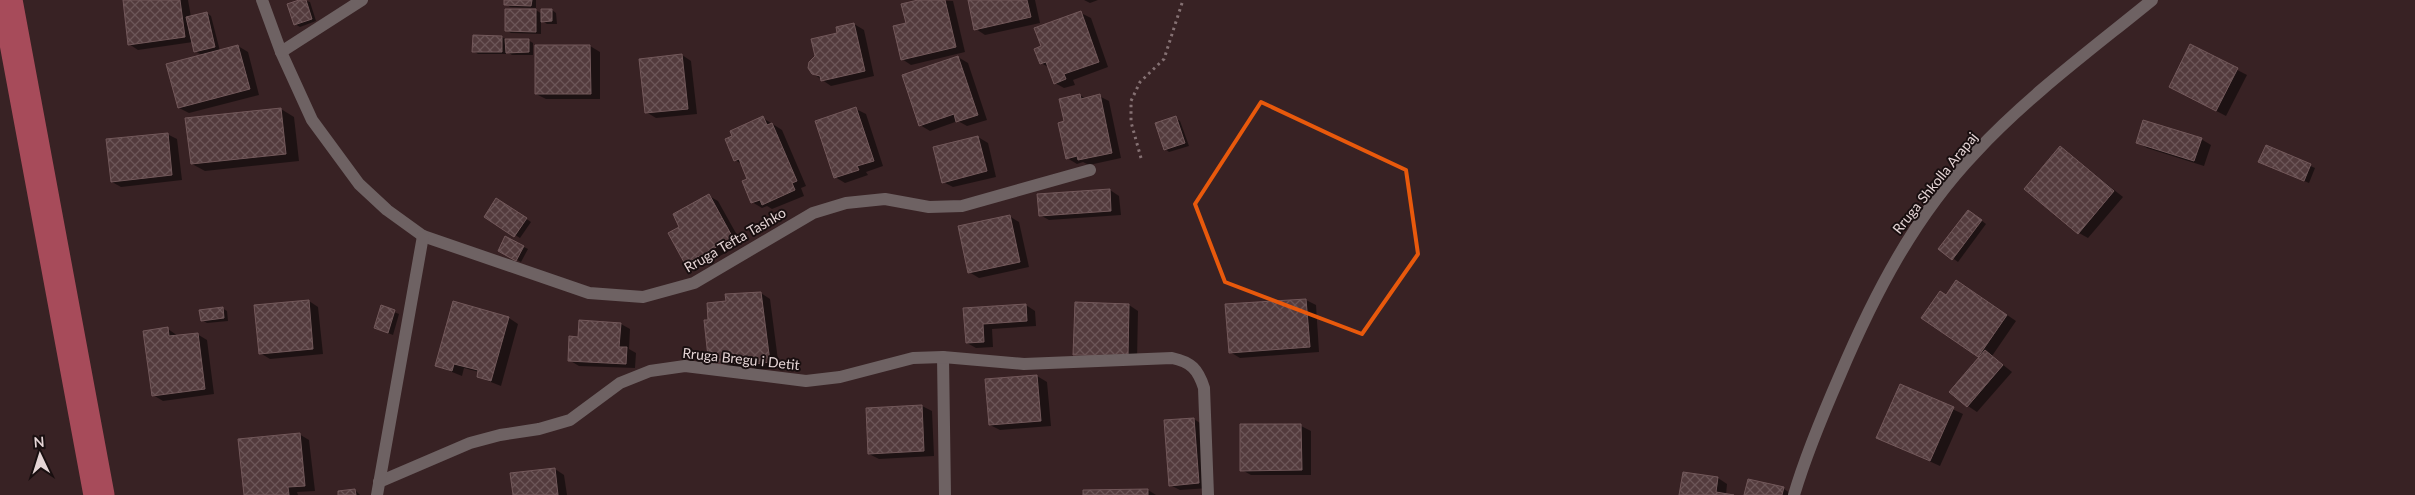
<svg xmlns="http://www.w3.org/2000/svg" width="2415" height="495" font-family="Lato,sans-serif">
	<defs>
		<pattern id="building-cross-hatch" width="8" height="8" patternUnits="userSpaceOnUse" patternTransform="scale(1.25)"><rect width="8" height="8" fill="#533b3d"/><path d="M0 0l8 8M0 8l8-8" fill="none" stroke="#6c5658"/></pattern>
	</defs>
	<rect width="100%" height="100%" fill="#382224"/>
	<g fill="#0007">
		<path d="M 124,0 L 188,0 L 191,17 L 207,13 L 211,16 L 220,51 L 238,46 L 248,52 L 259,95 L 189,113 L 179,108 L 203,56 L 195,51 L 193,42 L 138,50 L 129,44 Z"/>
		<path d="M 303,0 L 310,2 L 316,21 L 300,27 L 295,24 Z"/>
		<path d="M 506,0 L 536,0 L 536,8 L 510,7 L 506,4 Z"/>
		<path d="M 924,0 L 953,1 L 965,52 L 911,65 L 902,59 Z"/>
		<path d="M 969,0 L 1035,0 L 1040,23 L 985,35 L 976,29 Z"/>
		<path d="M 1084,0 L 1098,0 L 1090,3 Z"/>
		<path d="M 506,10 L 536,10 L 542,14 L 552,10 L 556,13 L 557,24 L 547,24 L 541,20 L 541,34 L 511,33 L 506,30 Z"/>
		<path d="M 1081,13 L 1091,18 L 1108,67 L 1073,80 L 1075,85 L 1064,88 L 1055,83 L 1050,68 L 1041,63 L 1042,47 Z"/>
		<path d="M 854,24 L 864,30 L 874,76 L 831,86 L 812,73 L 838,34 Z"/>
		<path d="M 502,37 L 506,40 L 528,40 L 533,43 L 533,55 L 512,55 L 506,51 L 506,54 L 478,54 L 473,51 Z"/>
		<path d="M 536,46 L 590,46 L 600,52 L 600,99 L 546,99 L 536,94 Z"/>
		<path d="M 2191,46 L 2247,75 L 2226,116 L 2180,92 Z"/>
		<path d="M 682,55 L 691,61 L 697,114 L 656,118 L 646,112 Z"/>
		<path d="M 958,57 L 968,63 L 987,120 L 967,126 L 958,121 L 930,131 L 920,125 Z"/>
		<path d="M 1080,95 L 1086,99 L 1099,96 L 1109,101 L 1121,158 L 1089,165 L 1083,162 L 1077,164 L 1067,158 L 1065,122 Z"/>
		<path d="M 281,109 L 294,117 L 299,161 L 205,171 L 192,164 Z"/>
		<path d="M 856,109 L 866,114 L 883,166 L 866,172 L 868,175 L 845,183 L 835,177 Z"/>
		<path d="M 763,118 L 782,130 L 806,186 L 801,188 L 804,196 L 772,209 L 767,206 L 762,208 L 752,202 L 749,179 L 742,164 L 735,160 Z"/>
		<path d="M 1175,118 L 1180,121 L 1189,146 L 1169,152 L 1165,149 Z"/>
		<path d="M 167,134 L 177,139 L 182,180 L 121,187 L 112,182 Z"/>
		<path d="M 978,137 L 988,143 L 996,177 L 953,187 L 943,182 L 935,148 Z"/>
		<path d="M 2201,139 L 2211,145 L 2204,166 L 2147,148 L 2138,143 Z"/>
		<path d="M 2266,146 L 2315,168 L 2309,183 L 2264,164 Z"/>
		<path d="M 2061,148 L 2123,197 L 2088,238 L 2079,233 Z"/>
		<path d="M 1110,190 L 1119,196 L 1121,215 L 1049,220 L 1040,215 Z"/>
		<path d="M 709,196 L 718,201 L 742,244 L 696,269 L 686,263 L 670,234 L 681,227 Z"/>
		<path d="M 501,202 L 531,222 L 520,238 L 485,216 Z"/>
		<path d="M 1973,214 L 1986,224 L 1958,262 L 1940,249 Z"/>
		<path d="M 1009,216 L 1019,222 L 1029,267 L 979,278 L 969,272 Z"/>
		<path d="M 506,238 L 528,249 L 521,262 L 499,250 Z"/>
		<path d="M 1966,287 L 2016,321 L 1992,356 L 2012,372 L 1977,412 L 1968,406 L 1981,357 L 1923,318 L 1947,296 Z"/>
		<path d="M 761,293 L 770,299 L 779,368 L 757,370 L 752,367 L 720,371 L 710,321 L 728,302 Z"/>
		<path d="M 1306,300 L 1316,305 L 1319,352 L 1240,358 L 1230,352 Z"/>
		<path d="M 309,301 L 318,307 L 323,354 L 270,359 L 260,353 Z"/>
		<path d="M 1026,305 L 1035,311 L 1036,326 L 992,329 L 993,347 L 976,348 L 967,343 L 964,309 Z"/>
		<path d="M 1129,305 L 1138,311 L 1137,361 L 1084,360 L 1075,354 Z"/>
		<path d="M 382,307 L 399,314 L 393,335 L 375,328 Z"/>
		<path d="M 222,308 L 227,311 L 228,321 L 207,323 L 202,320 Z"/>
		<path d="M 509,318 L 518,324 L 501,386 L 478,377 L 479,372 L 464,368 L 462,376 L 437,366 Z"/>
		<path d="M 621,324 L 630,329 L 629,349 L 636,353 L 635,368 L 579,366 L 569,360 L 579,338 Z"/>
		<path d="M 168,329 L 178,336 L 197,334 L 207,340 L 214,394 L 163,401 L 153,395 Z"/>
		<path d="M 1037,376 L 1047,382 L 1051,426 L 1000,430 L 990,425 Z"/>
		<path d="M 1901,385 L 1963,414 L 1940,466 L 1878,438 Z"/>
		<path d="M 922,406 L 932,411 L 934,456 L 879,459 L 869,454 Z"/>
		<path d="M 1194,419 L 1203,425 L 1209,488 L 1180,490 L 1170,485 Z"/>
		<path d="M 1242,425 L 1301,426 L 1311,431 L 1311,475 L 1251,475 L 1242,470 Z"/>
		<path d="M 299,434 L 309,440 L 315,491 L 297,492 L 298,495 L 245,495 Z"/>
		<path d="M 555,469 L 564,475 L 567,495 L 514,495 Z"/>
		<path d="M 1718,478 L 1727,484 L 1726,495 L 1681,495 Z"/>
		<path d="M 1748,480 L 1784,489 L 1793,495 L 1745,495 Z"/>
		<path d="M 355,490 L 360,495 L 340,495 L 339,492 Z"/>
		<path d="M 1148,490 L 1156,495 L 1084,495 Z"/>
	</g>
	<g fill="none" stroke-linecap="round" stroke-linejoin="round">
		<path stroke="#a74b5a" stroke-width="31" d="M 7,0 L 99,495"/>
	</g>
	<g fill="url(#building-cross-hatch)" stroke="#72585a">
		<path d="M 123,0 L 180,0 L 185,37 L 128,45 Z"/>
		<path d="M 299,0 L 306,0 L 312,19 L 294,25 L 287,4 Z"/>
		<path d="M 504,0 L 532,0 L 531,6 L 504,5 Z"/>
		<path d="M 918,0 L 945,0 L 956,47 L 901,60 L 893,26 L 906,23 L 901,4 Z"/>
		<path d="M 968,0 L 1027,0 L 1031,17 L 974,30 Z"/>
		<path d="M 505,9 L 536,9 L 536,32 L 505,31 Z"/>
		<path d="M 541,9 L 552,9 L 552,21 L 541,22 Z"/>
		<path d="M 1081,11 L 1099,62 L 1064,74 L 1066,79 L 1054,84 L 1046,62 L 1040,64 L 1034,49 L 1041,46 L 1034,28 Z"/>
		<path d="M 207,12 L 215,47 L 194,52 L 186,17 Z"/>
		<path d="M 854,23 L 865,71 L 821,81 L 820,76 L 812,74 L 808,68 L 809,62 L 815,56 L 811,39 L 837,33 L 836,27 Z"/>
		<path d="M 473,35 L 502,36 L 502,52 L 472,52 Z"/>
		<path d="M 505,39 L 529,39 L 529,52 L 506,53 Z"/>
		<path d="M 2190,44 L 2238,68 L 2216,111 L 2169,87 Z"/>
		<path d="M 238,45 L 250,89 L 178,108 L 166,64 Z"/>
		<path d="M 535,45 L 590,45 L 591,94 L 535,94 Z"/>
		<path d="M 682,54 L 688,109 L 645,113 L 639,59 Z"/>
		<path d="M 958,56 L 978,115 L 956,122 L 954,114 L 919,126 L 902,75 Z"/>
		<path d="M 1080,94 L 1081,99 L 1100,94 L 1112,153 L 1078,160 L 1077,156 L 1066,159 L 1058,123 L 1064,121 L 1059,99 Z"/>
		<path d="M 856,107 L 874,161 L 857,166 L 859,170 L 834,178 L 815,121 Z"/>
		<path d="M 281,108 L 286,154 L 191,164 L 185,118 Z"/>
		<path d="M 763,116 L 767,125 L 772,123 L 797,181 L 792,183 L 795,190 L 762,205 L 760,200 L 751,203 L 742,181 L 747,179 L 739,159 L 734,161 L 725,139 L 732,136 L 730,131 Z"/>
		<path d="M 1176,116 L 1185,143 L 1164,150 L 1155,123 Z"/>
		<path d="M 2143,120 L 2202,138 L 2194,161 L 2136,143 Z"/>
		<path d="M 168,133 L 172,175 L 111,182 L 106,139 Z"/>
		<path d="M 978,136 L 987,171 L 942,183 L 933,147 Z"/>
		<path d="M 2266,145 L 2311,164 L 2304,181 L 2258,162 Z"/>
		<path d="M 2060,146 L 2114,191 L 2078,234 L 2024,189 Z"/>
		<path d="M 1110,189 L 1111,211 L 1039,216 L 1037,194 Z"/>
		<path d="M 709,194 L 733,238 L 685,264 L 668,233 L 679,227 L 673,214 Z"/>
		<path d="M 496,198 L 527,218 L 514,237 L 484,217 Z"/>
		<path d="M 1968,210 L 1982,220 L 1952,260 L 1938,249 Z"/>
		<path d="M 1010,215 L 1020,262 L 968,273 L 958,226 Z"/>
		<path d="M 505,236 L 524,246 L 516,261 L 498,251 Z"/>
		<path d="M 1956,280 L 2007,315 L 1978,357 L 1921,318 L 1940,291 L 1946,295 Z"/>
		<path d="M 761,292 L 770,362 L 746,365 L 746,362 L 709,366 L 704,320 L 708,320 L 707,303 L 726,301 L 725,294 Z"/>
		<path d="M 1306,299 L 1310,347 L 1229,353 L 1225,304 Z"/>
		<path d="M 309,300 L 313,349 L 259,354 L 254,305 Z"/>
		<path d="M 453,301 L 509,317 L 491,381 L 477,377 L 478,370 L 454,364 L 452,371 L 435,366 Z"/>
		<path d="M 1075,302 L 1129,304 L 1128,356 L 1073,355 Z"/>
		<path d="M 1026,304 L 1027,321 L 983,324 L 984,342 L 966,343 L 963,308 Z"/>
		<path d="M 381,305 L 395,310 L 388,333 L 374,328 Z"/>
		<path d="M 223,307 L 224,318 L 201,321 L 199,310 Z"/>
		<path d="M 579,320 L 621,323 L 619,347 L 627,347 L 626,364 L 568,361 L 569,336 L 578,337 Z"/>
		<path d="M 168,327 L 169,336 L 198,333 L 205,389 L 152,396 L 143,331 Z"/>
		<path d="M 1985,350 L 2003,365 L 1967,407 L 1949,392 Z"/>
		<path d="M 1037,375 L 1041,421 L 989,425 L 985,379 Z"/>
		<path d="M 1900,384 L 1954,407 L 1930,461 L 1876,438 Z"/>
		<path d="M 922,405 L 924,451 L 868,454 L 866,408 Z"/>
		<path d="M 1194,418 L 1199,483 L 1169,486 L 1164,420 Z"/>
		<path d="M 1240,424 L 1301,424 L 1302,470 L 1240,471 Z"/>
		<path d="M 300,433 L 305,486 L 288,487 L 289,495 L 244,495 L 238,439 Z"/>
		<path d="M 555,468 L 558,495 L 513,495 L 510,473 Z"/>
		<path d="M 1683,472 L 1718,477 L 1716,492 L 1734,495 L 1679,495 Z"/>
		<path d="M 1748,479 L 1784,487 L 1782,495 L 1744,495 Z"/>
		<path d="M 355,489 L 356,495 L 338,495 L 338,491 Z"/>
		<path d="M 1148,489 L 1148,495 L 1083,495 L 1083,490 Z"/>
	</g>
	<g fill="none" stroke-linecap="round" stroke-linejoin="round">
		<path stroke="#857173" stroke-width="3" stroke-dasharray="2.5 4" stroke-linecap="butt" d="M 1141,158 L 1131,122 L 1131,101 L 1140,82 L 1164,59 L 1183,0"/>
		<g stroke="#6e6263" stroke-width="12">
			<path d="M 262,0 L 281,52 L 312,120 L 359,184 L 387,210 L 423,236 L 589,293 L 643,297 L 694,283 L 813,213 L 846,203 L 885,199 L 929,207 L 962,206 L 1090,170"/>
			<path d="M 281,52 L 362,0"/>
			<path d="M 943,357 L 945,495"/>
			<path d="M 379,482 L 470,443 L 500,435 L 539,429 L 570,420 L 620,383 L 650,371 L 685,366 L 806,381 L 840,377 L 913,358 L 943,357 L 1024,364 L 1172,358 C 1191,362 1198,369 1204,388 L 1208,495"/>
			<path d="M 377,495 L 423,236"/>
			<path d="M 1794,495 C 1806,454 1823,414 1840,375 C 1874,295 1914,217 1975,153 C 2028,96 2092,49 2152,0"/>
		</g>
	</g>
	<path fill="none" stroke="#e8590c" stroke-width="4" stroke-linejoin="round" d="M 1261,102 L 1406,170 L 1418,254 L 1362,334 L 1225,282 L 1195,204 Z"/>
	<g text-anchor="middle" stroke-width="4" stroke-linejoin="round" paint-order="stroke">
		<g font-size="14" fill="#e5d5d6" stroke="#190f10">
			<text transform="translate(1935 183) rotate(-51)" y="5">Rruga Shkolla Arapaj</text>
			<text transform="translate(735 240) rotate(-30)" y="5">Rruga Tefta Tashko</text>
			<text transform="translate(741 359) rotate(6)" y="5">Rruga Bregu i Detit</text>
		</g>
	</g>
	<g transform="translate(40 455) rotate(356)" stroke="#190f10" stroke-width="4" paint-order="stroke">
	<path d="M0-4L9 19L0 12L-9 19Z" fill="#e5d5d6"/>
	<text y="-8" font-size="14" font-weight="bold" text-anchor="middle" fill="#e5d5d6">N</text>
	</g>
</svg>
